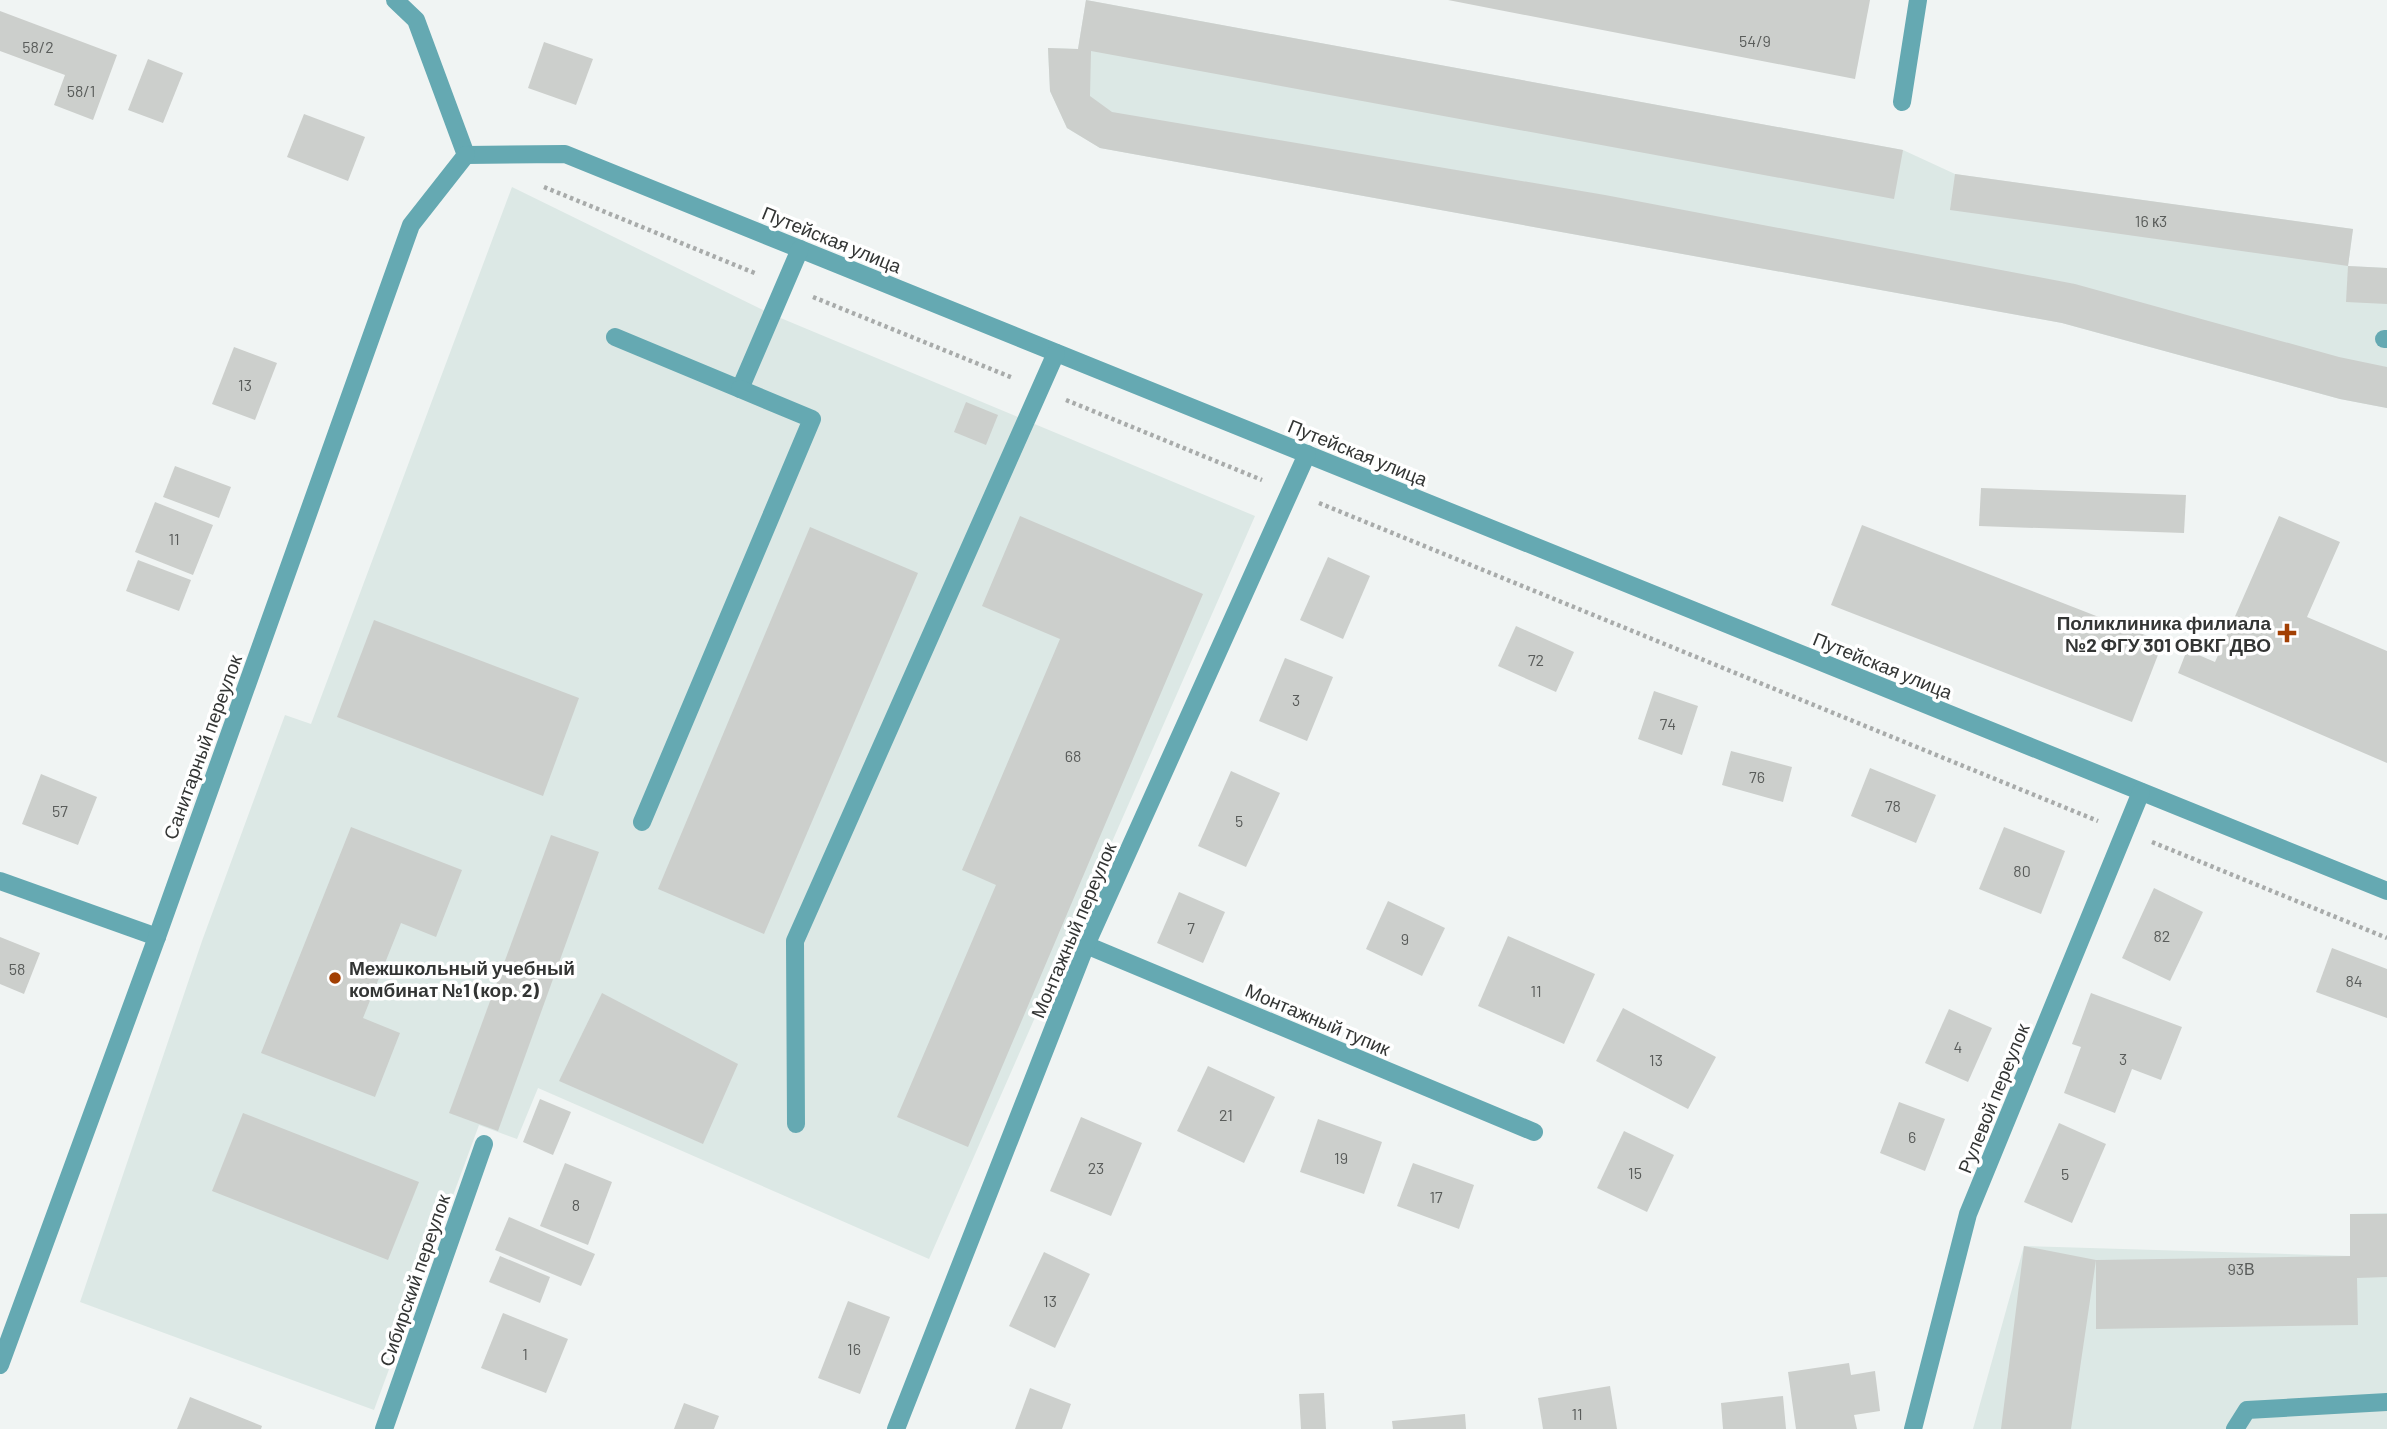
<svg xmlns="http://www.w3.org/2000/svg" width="2387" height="1429" viewBox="0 0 2387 1429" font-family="Barlow,sans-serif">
	<rect width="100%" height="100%" fill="#f0f4f3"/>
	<g fill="#dce8e5">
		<path d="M1086,0L1903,150L1955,174L2353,229L2348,266L2387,268V408L2340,399L2062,323L1100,148L1067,128L1050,91L1048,48L1078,49Z"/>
		<path d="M512,187L771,314L1255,516L929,1259L538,1088L517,1139L479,1125L374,1410L80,1302L202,941L285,715L311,724Z"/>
		<path d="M2387,1213V1429H1973L2024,1246L2350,1256V1214Z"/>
	</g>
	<g fill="#cccfcc">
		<path d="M1086,0L1903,150L1894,199L1091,51L1090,96L1112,112L1605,195L2075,284L2339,357L2387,367V408L2340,399L2062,323L1100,148L1067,128L1050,91L1048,48L1078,49Z"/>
		<path d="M1448,0H1870L1855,79Z"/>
		<path d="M0,11L117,55L93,120L54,105L65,75L0,51Z"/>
		<path d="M544,42L593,59L576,105L528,88Z"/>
		<path d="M148,59L183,73L163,123L128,110Z"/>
		<path d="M304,114L365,137L348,181L287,157Z"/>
		<path d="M1955,174L2353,229L2348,266L1950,210Z"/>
		<path d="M2348,266L2387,268V304L2346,302Z"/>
		<path d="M234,347L277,363L255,420L212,404Z"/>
		<path d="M966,402L998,415L986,445L954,432Z"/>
		<path d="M175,466L231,487L219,518L163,497Z"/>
		<path d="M1981,488L2186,495L2184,533L1979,526Z"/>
		<path d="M155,502L213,525L193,575L135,552Z"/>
		<path d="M1020,516L1203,594L968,1147L897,1117L996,885L962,870L1060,639L982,606Z"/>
		<path d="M2279,516L2340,542L2307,617L2387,651V763L2178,673L2187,650L2215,662Z"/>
		<path d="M1862,525L2163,642L2132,722L1831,605Z"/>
		<path d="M810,527L918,573L764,934L658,889Z"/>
		<path d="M1328,557L1370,576L1343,639L1300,620Z"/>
		<path d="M138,560L191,580L179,611L126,591Z"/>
		<path d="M374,620L579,698L543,796L337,717Z"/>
		<path d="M1516,626L1574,652L1556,692L1498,666Z"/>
		<path d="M1285,658L1333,677L1307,741L1259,721Z"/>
		<path d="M1654,691L1698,706L1682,755L1638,739Z"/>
		<path d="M1731,751L1792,767L1783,802L1722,785Z"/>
		<path d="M1870,768L1936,795L1916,843L1851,816Z"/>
		<path d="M1231,771L1280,793L1246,867L1198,846Z"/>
		<path d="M41,774L97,797L78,845L22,824Z"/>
		<path d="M351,827L462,870L436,937L401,923L363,1018L400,1033L375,1097L261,1053Z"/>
		<path d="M2004,827L2065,851L2041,914L1979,889Z"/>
		<path d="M551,835L599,852L498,1131L449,1113Z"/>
		<path d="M2154,888L2203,912L2170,981L2122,958Z"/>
		<path d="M1179,892L1225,912L1203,963L1157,943Z"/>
		<path d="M1388,901L1445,928L1422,976L1366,949Z"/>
		<path d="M1508,936L1595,974L1564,1044L1478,1006Z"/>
		<path d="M0,937L40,953L24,994L0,984Z"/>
		<path d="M2332,948L2387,969V1018L2316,992Z"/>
		<path d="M602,993L738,1064L703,1144L559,1081Z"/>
		<path d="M2091,993L2182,1027L2161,1080L2132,1069L2115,1113L2064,1093L2081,1047L2072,1044Z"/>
		<path d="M1623,1008L1716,1057L1688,1109L1596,1061Z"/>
		<path d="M1949,1009L1992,1028L1968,1082L1925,1063Z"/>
		<path d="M1208,1066L1275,1097L1244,1163L1177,1131Z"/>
		<path d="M540,1099L571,1112L553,1155L523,1142Z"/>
		<path d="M1899,1102L1945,1119L1925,1171L1880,1153Z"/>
		<path d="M243,1113L419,1182L388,1260L212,1191Z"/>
		<path d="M1081,1117L1142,1143L1111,1216L1050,1191Z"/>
		<path d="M1318,1119L1382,1142L1364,1194L1300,1172Z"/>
		<path d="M2059,1123L2106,1144L2072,1223L2024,1202Z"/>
		<path d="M1624,1131L1674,1155L1647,1212L1597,1188Z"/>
		<path d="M565,1163L612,1182L588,1245L540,1226Z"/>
		<path d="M1413,1163L1474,1185L1459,1229L1397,1206Z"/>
		<path d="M2350,1214H2387V1277L2357,1278L2358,1325L2096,1329V1260L2350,1256Z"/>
		<path d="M509,1217L595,1254L581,1286L495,1250Z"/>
		<path d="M2024,1246L2096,1260L2071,1429H2001Z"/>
		<path d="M1044,1252L1090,1274L1055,1348L1009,1326Z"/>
		<path d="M500,1256L550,1277L540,1303L489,1282Z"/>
		<path d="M848,1301L890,1317L860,1394L818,1378Z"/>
		<path d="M503,1313L568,1339L546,1393L481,1368Z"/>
		<path d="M1849,1363L1851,1375L1875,1371L1880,1411L1854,1415L1857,1429H1796L1788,1372Z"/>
		<path d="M1610,1386L1617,1429H1543L1538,1398Z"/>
		<path d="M1030,1388L1071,1404L1062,1429H1015Z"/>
		<path d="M1324,1393L1326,1429H1301L1299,1394Z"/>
		<path d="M1783,1396L1786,1429H1723L1721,1403Z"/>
		<path d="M190,1397L262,1426L261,1429H177Z"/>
		<path d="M684,1403L719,1416L714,1429H674Z"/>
		<path d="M1465,1414L1466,1429H1393L1392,1421Z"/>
	</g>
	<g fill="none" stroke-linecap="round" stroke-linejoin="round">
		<g stroke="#a8abaa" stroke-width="4.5" stroke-dasharray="3.5 3.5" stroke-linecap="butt">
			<path d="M544,187L757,274"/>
			<path d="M813,297L1013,378"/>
			<path d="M1066,400L1262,480"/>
			<path d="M1319,503L2098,821"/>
			<path d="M2152,842L2387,938"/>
		</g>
		<g stroke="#65a9b2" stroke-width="18">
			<path d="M395,0L416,20L466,155"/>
			<path d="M1902,102L1918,0"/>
			<path d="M466,155L565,154L2387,891"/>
			<path d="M615,337L740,389L800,249"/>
			<path d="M2384,339H2387"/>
			<path d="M642,822L812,419L740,389"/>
			<path d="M0,881L157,937"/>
			<path d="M1086,945L1534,1132"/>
			<path d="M796,1124L795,941L1056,353"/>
			<path d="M0,1365L157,937L411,225L466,155"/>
			<path d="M384,1429L484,1144"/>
			<path d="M896,1429L1086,945L1307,454"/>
			<path d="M1913,1429L1968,1214L2141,792"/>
			<path d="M2235,1429L2247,1410L2387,1402"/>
		</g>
	</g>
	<g fill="#a23f03" stroke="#fff" stroke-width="2.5">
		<path d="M2283.5 622.5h7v7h7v7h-7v7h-7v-7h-7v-7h7z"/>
		<circle cx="335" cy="978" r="7"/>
	</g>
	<g text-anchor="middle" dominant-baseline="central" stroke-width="7" stroke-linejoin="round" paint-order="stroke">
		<g font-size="16" fill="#595c5a">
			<text x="1755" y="40">54/9</text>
			<text x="38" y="46">58/2</text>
			<text x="81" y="90">58/1</text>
			<text x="2151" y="220">16 к3</text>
			<text x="245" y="384">13</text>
			<text x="174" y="538">11</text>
			<text x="1536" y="659">72</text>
			<text x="1296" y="699">3</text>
			<text x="1668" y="723">74</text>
			<text x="1073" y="755">68</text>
			<text x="1757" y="776">76</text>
			<text x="1893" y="805">78</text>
			<text x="60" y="810">57</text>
			<text x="1239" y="820">5</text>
			<text x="2022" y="870">80</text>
			<text x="1191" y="927">7</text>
			<text x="2162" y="935">82</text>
			<text x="1405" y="938">9</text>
			<text x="17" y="968">58</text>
			<text x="2354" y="980">84</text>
			<text x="1536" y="990">11</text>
			<text x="1958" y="1046">4</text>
			<text x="2123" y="1058">3</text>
			<text x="1656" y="1059">13</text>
			<text x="1226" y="1114">21</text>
			<text x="1912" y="1136">6</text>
			<text x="1341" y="1157">19</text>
			<text x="1096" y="1167">23</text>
			<text x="1635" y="1172">15</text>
			<text x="2065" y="1173">5</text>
			<text x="1436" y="1196">17</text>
			<text x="576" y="1204">8</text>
			<text x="2241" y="1268">93В</text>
			<text x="1050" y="1300">13</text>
			<text x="854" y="1348">16</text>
			<text x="525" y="1353">1</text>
			<text x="1577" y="1413">11</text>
		</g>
		<g font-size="19" fill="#333534" stroke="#fff">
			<text transform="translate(832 239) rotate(22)">Путейская улица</text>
			<text transform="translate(1358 452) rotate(22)">Путейская улица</text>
			<text transform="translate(1883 665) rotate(22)">Путейская улица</text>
			<text transform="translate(202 747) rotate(-70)">Санитарный переулок</text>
			<text transform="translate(1073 930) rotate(-67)">Монтажный переулок</text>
			<text transform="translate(1318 1019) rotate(23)">Монтажный тупик</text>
			<text transform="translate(1993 1098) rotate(-68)">Рулевой переулок</text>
			<text transform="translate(414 1280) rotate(-71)">Сибирский переулок</text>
		</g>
		<g font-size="19" font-weight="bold" fill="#333534" stroke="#fff" text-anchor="end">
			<text x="2271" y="622">Поликлиника филиала<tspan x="2271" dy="22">№2 ФГУ 301 ОВКГ ДВО</tspan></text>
			<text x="349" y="967" text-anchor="start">Межшкольный учебный<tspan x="349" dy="22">комбинат №1 (кор. 2)</tspan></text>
		</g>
	</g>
</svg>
